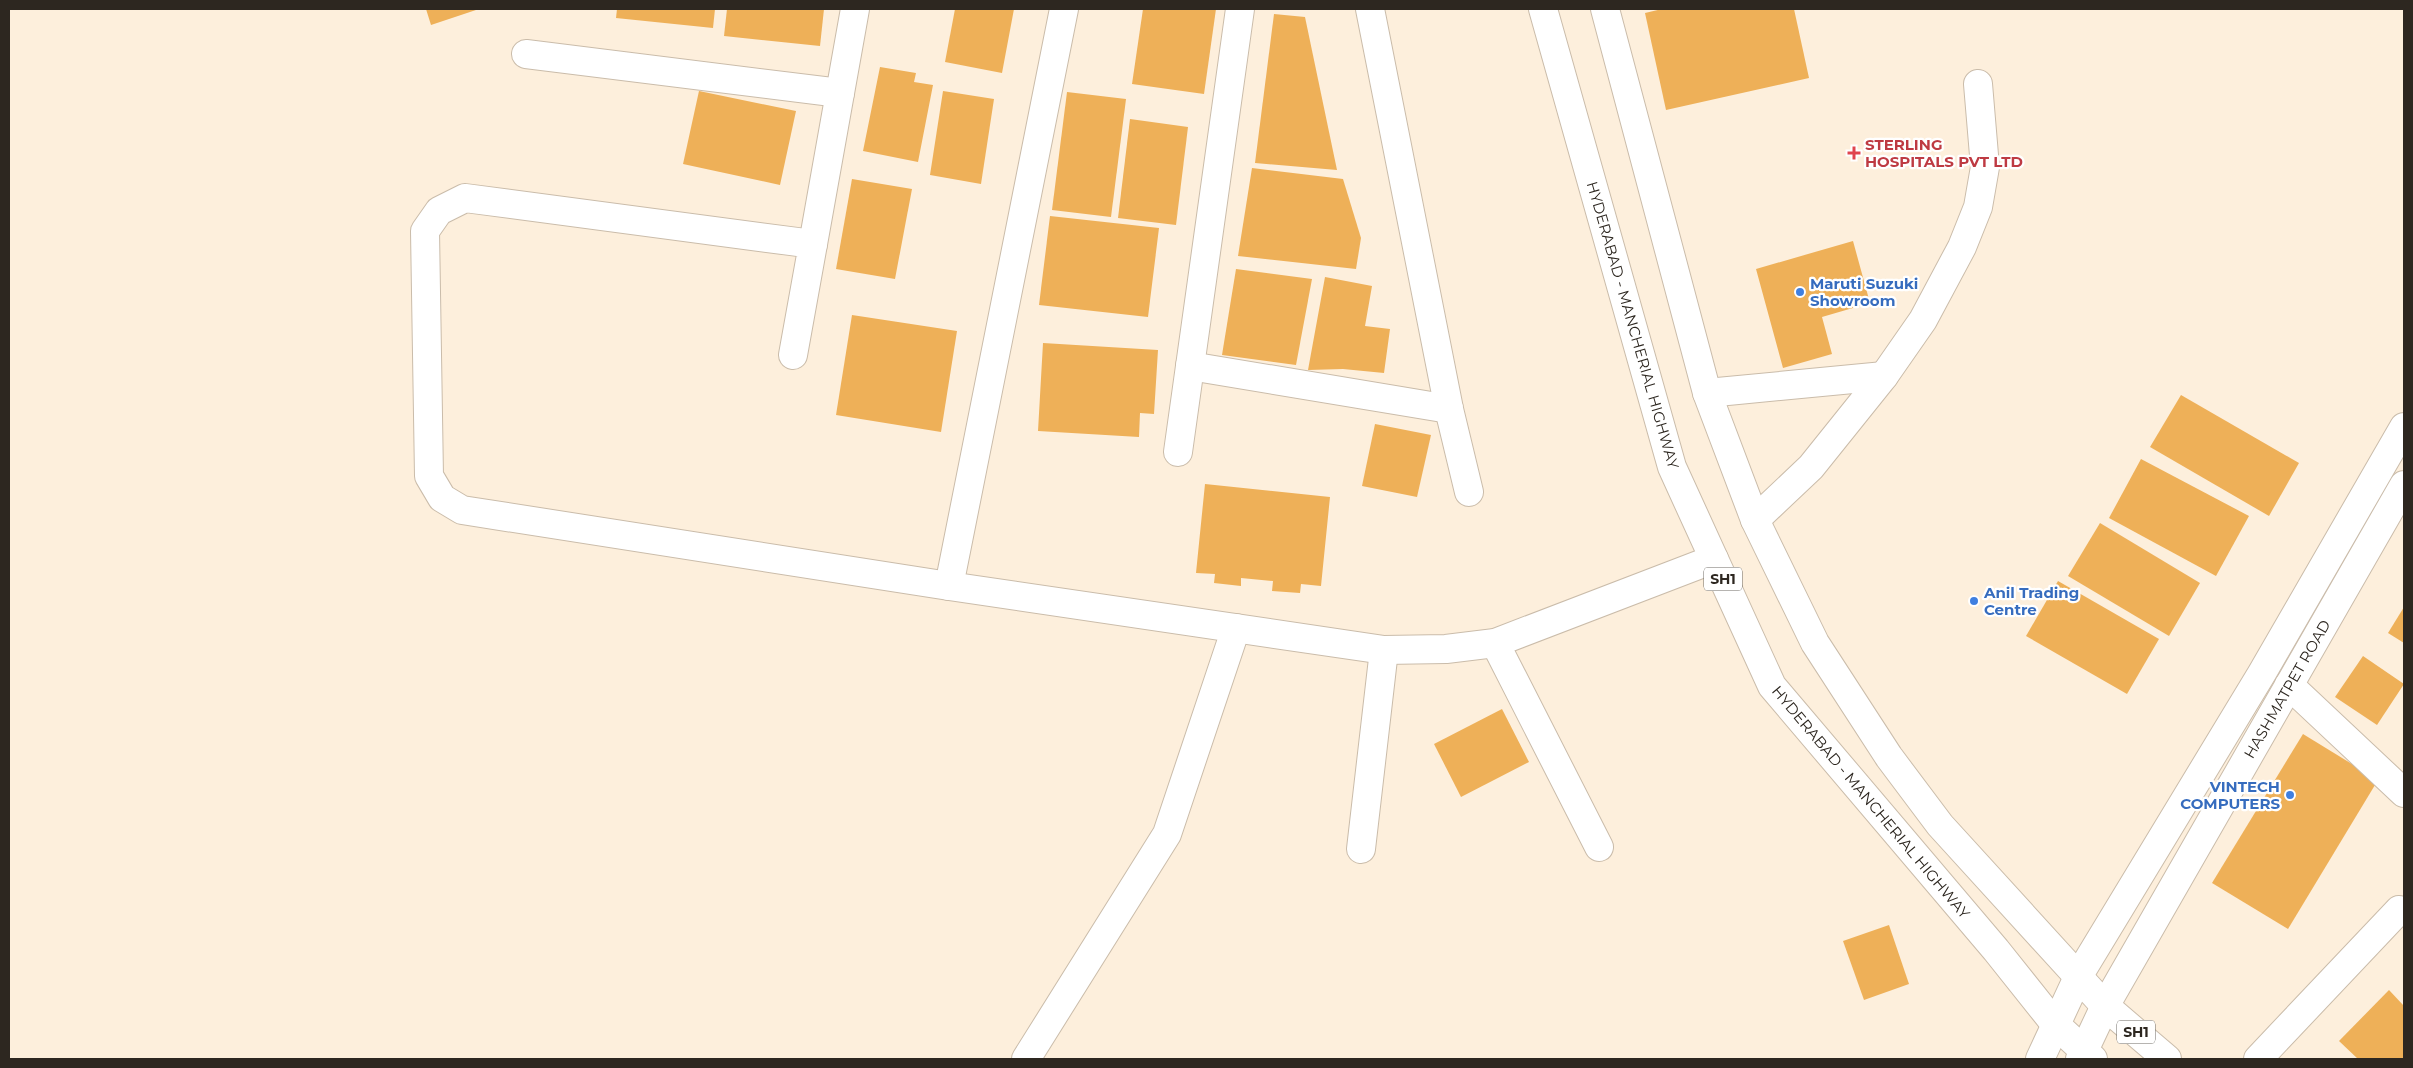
<svg xmlns="http://www.w3.org/2000/svg" width="2413" height="1068" viewBox="0 0 2413 1068" font-family="Montserrat,sans-serif">
	<rect width="100%" height="100%" fill="#fdefdc"/>
	<g fill="#eeb058">
		<path d="M426,9H479L431,25Z"/>
		<path d="M617,9H715L713,28L616,18Z"/>
		<path d="M727,9H824L820,46L724,36Z"/>
		<path d="M955,9H1014L1002,73L945,62Z"/>
		<path d="M1143,9H1216L1204,94L1132,84Z"/>
		<path d="M1662,9H1794L1809,78L1666,110L1645,13Z"/>
		<path d="M1274,14L1305,17L1337,170L1255,163Z"/>
		<path d="M880,67L916,73L914,82L933,85L918,162L863,151Z"/>
		<path d="M699,91L796,111L780,185L683,164Z"/>
		<path d="M943,91L994,99L981,184L930,175Z"/>
		<path d="M1067,92L1126,99L1111,217L1052,210Z"/>
		<path d="M1130,119L1188,127L1176,225L1118,218Z"/>
		<path d="M1252,168L1343,179L1361,238L1356,269L1238,256Z"/>
		<path d="M852,179L912,189L895,279L836,269Z"/>
		<path d="M1050,216L1159,228L1148,317L1039,305Z"/>
		<path d="M1853,241L1870,303L1822,317L1832,354L1783,368L1756,269Z"/>
		<path d="M1236,269L1312,279L1296,365L1222,355Z"/>
		<path d="M1325,277L1372,286L1365,326L1390,329L1384,373L1343,369L1308,370Z"/>
		<path d="M852,315L957,331L941,432L836,415Z"/>
		<path d="M1043,343L1158,350L1154,414L1140,413L1139,437L1038,431Z"/>
		<path d="M2181,395L2299,463L2269,516L2150,447Z"/>
		<path d="M1375,424L1431,435L1417,497L1362,486Z"/>
		<path d="M2141,459L2249,516L2216,576L2109,518Z"/>
		<path d="M1205,484L1330,497L1321,586L1301,584L1300,593L1272,591L1273,581L1241,578V586L1214,583L1215,574L1196,573Z"/>
		<path d="M2100,523L2200,583L2169,636L2068,576Z"/>
		<path d="M2058,581L2159,639L2127,694L2026,636Z"/>
		<path d="M2404,607V643L2388,633Z"/>
		<path d="M2363,656L2404,684L2377,725L2335,697Z"/>
		<path d="M1502,709L1529,762L1461,797L1434,744Z"/>
		<path d="M2303,734L2378,780L2288,929L2212,883Z"/>
		<path d="M1889,925L1909,984L1864,1000L1843,941Z"/>
		<path d="M2389,990L2404,1006V1059H2358L2339,1041Z"/>
	</g>
	<g fill="none" stroke-linecap="round" stroke-linejoin="round">
		<g stroke="#cabcaa" stroke-width="30">
			<g id="street">
				<path d="M1370,9L1449,409L1469,492"/>
				<path d="M526,54L840,93"/>
				<path d="M813,244L855,9"/>
				<path d="M793,355L813,244L465,198L439,211L425,231L429,476L442,498L462,510L949,586L1384,650L1446,649L1495,643L1714,559"/>
				<path d="M1190,366L1449,409"/>
				<path d="M1707,393L1884,376"/>
				<path d="M1178,452L1240,9"/>
				<path d="M1755,520L1811,467L1884,376L1923,320L1962,247L1978,207L1985,167L1978,84"/>
				<path d="M949,586L1064,9"/>
				<path d="M1495,643L1599,847"/>
				<path d="M2289,685L2404,793"/>
				<path d="M1361,849L1384,650"/>
				<path d="M1026,1059L1167,834L1236,628"/>
				<path d="M2258,1059L2399,910"/>
			</g>
		</g>
		<g stroke="#cabcaa" stroke-width="30">
			<g id="secondary">
				<path d="M2040,1059L2079,975L2262,673L2404,427"/>
				<path d="M2080,1059L2105,1006L2404,485"/>
			</g>
		</g>
		<g stroke="#cabcaa" stroke-width="30">
			<g id="primary">
				<path d="M1543,9L1672,467L1772,686L1996,950L2055,1024L2093,1059"/>
				<path d="M1605,9L1707,393L1755,520L1815,643L1889,757L1940,825L2105,1006L2167,1059"/>
			</g>
		</g>
		<use href="#street" stroke="#fff" stroke-width="28"/>
		<use href="#secondary" stroke="#fff" stroke-width="28"/>
		<use href="#primary" stroke="#fff" stroke-width="28"/>
	</g>
	<path fill="#e0444e" stroke="#fff" stroke-width="2" d="M1851.5 145.5h5v5h5v5h-5v5h-5v-5h-5v-5h5z"/>
	<g fill="#3f7fe0" stroke="#fff" stroke-width="2">
		<circle cx="1800" cy="292" r="5"/>
		<circle cx="1974" cy="601" r="5"/>
		<circle cx="2290" cy="795" r="5"/>
	</g>
	<g text-anchor="middle" dominant-baseline="central" stroke-width="4.5" stroke-linejoin="round" paint-order="stroke">
		<g fill="#fff" stroke="#6c6863" stroke-width="1">
			<rect x="1704" y="567.5" width="38" height="23" rx="4"/>
			<rect x="2117" y="1020.5" width="38" height="23" rx="4"/>
		</g>
		<g font-size="14" font-weight="bold" fill="#2d2720">
			<text x="1723" y="579">SH1</text>
			<text x="2136" y="1032">SH1</text>
		</g>
		<g font-size="15" font-weight="bold" fill="#be3a42" stroke="#fff" text-anchor="start">
			<text x="1865" y="144">STERLING<tspan x="1865" dy="17">HOSPITALS PVT LTD</tspan></text>
		</g>
		<g font-size="15" font-weight="bold" fill="#366cbe" stroke="#fff" text-anchor="start">
			<text x="1810" y="283">Maruti Suzuki<tspan x="1810" dy="17">Showroom</tspan></text>
			<text x="1984" y="592">Anil Trading<tspan x="1984" dy="17">Centre</tspan></text>
			<text x="2280" y="786" text-anchor="end">VINTECH<tspan x="2280" dy="17">COMPUTERS</tspan></text>
		</g>
		<g font-size="15" fill="#2d2720" stroke="#fff">
			<text transform="translate(1633 325) rotate(74)">HYDERABAD - MANCHERIAL HIGHWAY</text>
			<text transform="translate(2287 689) rotate(-60)">HASHMATPET ROAD</text>
			<text transform="translate(1871 802) rotate(50)">HYDERABAD - MANCHERIAL HIGHWAY</text>
		</g>
	</g>
	<rect width="2413" height="1068" fill="none" stroke="#2d2720" stroke-width="20"/>
</svg>
